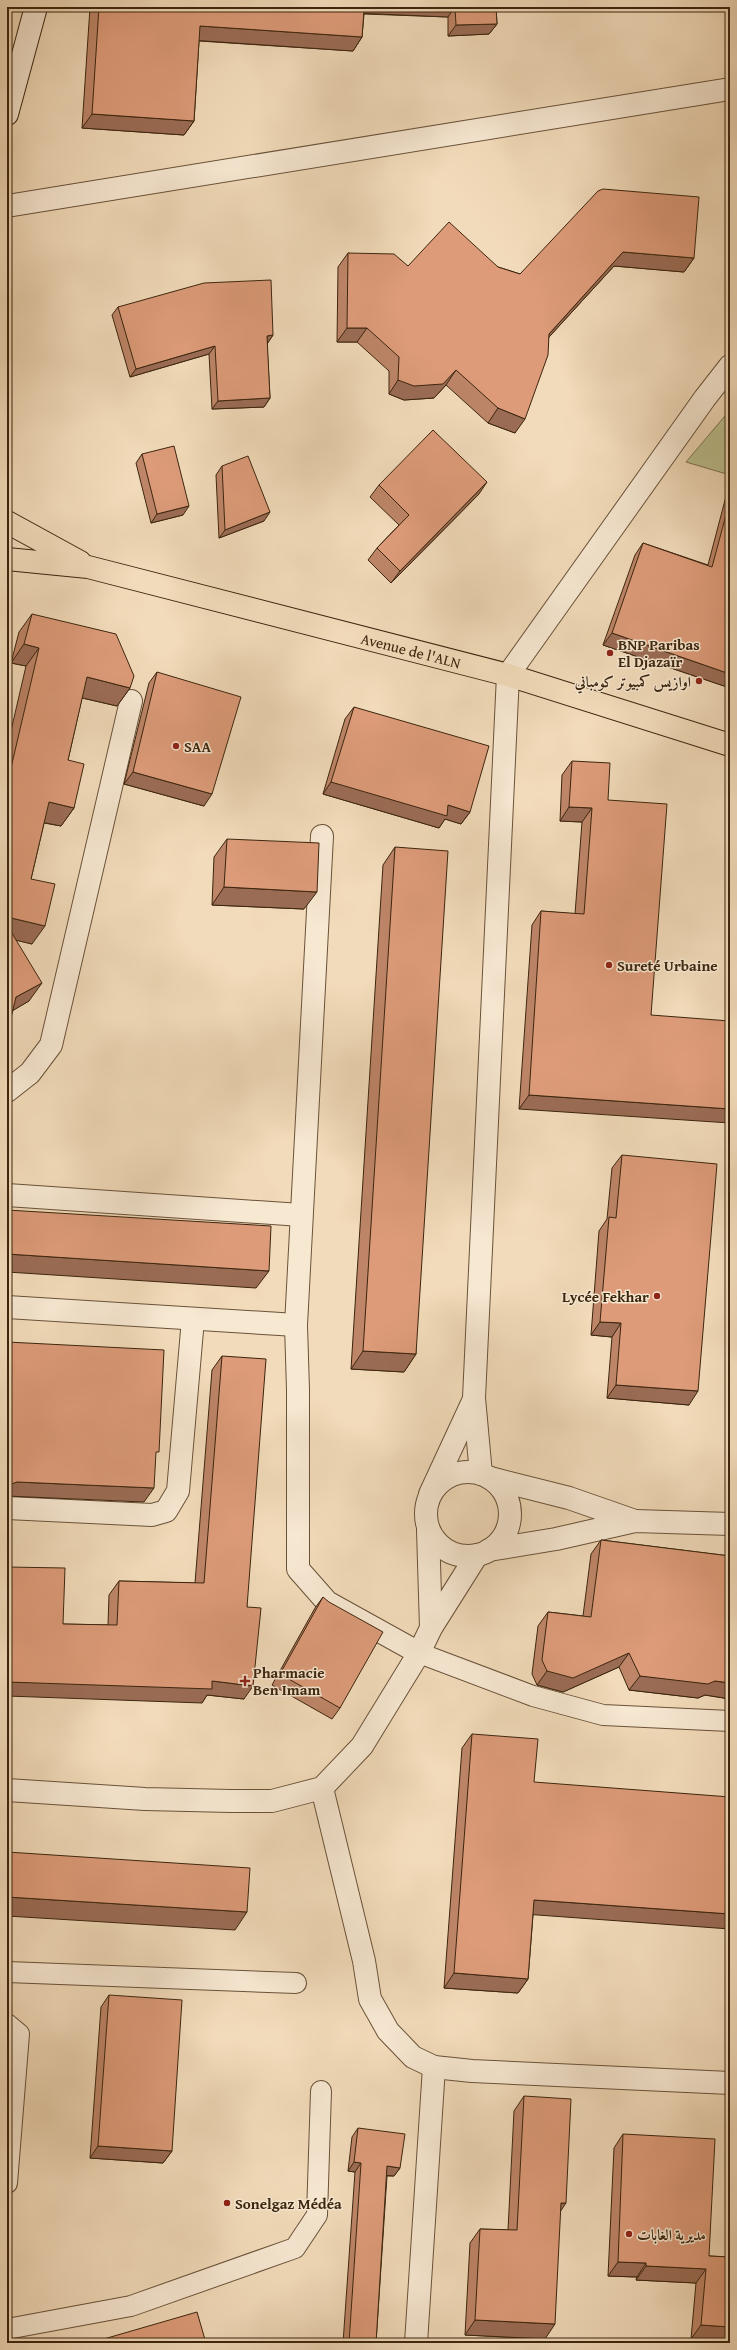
<svg xmlns="http://www.w3.org/2000/svg" width="737" height="2350" viewBox="0 0 737 2350" font-family="'Gentium Book Plus',Amiri,serif">
	<rect width="100%" height="100%" fill="#f2dbba"/>
	<filter id="stains"><feTurbulence type="fractalNoise" baseFrequency=".005" numOctaves="4"/><feColorMatrix values="0 0 0 0 .2 0 0 0 0 .09 0 0 0 0 .02 0 0 0 .5 -.17"/></filter>
	<radialGradient id="worn" r=".72"><stop offset=".6" stop-color="#630" stop-opacity="0"/><stop offset="1" stop-color="#630" stop-opacity=".3"/></radialGradient>
	<path fill="#bcc08f" stroke="#7c724e" d="M730,410V475L686,462Z"/>
	<g fill="none" stroke-linecap="round" stroke-linejoin="round">
		<g stroke="#695239" stroke-width="22">
			<g id="service">
				<path d="M419,1653L533,1696L603,1715L730,1721"/>
				<path d="M7,1972L296,1983"/>
				<path d="M7,2024L19,2034L7,2183"/>
				<path d="M7,2329L131,2306L295,2248L317,2215L321,2091"/>
			</g>
		</g>
		<g stroke="#695239" stroke-width="24">
			<g id="minor">
				<path d="M7,206L730,89"/>
				<path d="M322,836L296,1325L298,1390V1569L327,1602L419,1653"/>
				<path d="M7,1091L30,1073L51,1045L131,701"/>
				<path d="M7,1195L301,1215"/>
				<path d="M7,1307L296,1325"/>
				<path d="M481,1474L474,1398L508,675L705,398L730,366"/>
				<path d="M430,1494L474,1399"/>
				<path d="M7,1508L152,1515L166,1511L178,1491L193,1319"/>
				<path d="M322,1788L364,1961L370,1999L388,2031L413,2057L434,2067L472,2071L730,2083"/>
				<path d="M416,2343L434,2067"/>
			</g>
		</g>
		<g stroke="#695239" stroke-width="24">
			<g id="tertiary">
				<circle cx="468" cy="1514" r="42"/>
				<path d="M490,1478L569,1498L635,1521"/>
				<path d="M428,1530L431,1628"/>
				<path d="M489,1550L556,1539L635,1521L730,1524"/>
				<path d="M7,1790L145,1799L231,1801H272L322,1788L362,1746L419,1653L431,1628L477,1555"/>
			</g>
		</g>
		<g stroke="#3b250e" stroke-width="24">
			<path id="secondary" d="M7,114L36,7"/>
		</g>
		<g stroke="#3b250e" stroke-width="24">
			<g id="primary">
				<path d="M7,522L80,562"/>
				<path id="s1" d="M7,559L88,567L508,675L730,745"/>
			</g>
		</g>
		<use href="#service" stroke="#f7e8d2" stroke-width="20"/>
		<use href="#minor" stroke="#f7e8d2" stroke-width="22"/>
		<use href="#tertiary" stroke="#f7e8d2" stroke-width="22"/>
		<use href="#secondary" stroke="#f7e8d2" stroke-width="22"/>
		<use href="#primary" stroke="#f2dbba" stroke-width="22"/>
	</g>
	<g fill="#be8568" stroke="#3b250e">
		<path d="M90,7H293L355,11V7H496L497,24L489,34L448,36V17L364,14L362,37L353,51L199,41L194,121L184,135L82,128Z"/>
		<path d="M348,253L408,266L498,267L520,274L694,258L684,272L614,266L549,337L515,433L488,423L446,385L434,398L404,400L389,394V371L357,342H337L338,267Z"/>
		<path d="M118,307L273,335L267,344L270,398L264,407L212,409L209,354L130,377L112,315Z"/>
		<path d="M142,454L183,515L151,523L136,463Z"/>
		<path d="M222,466L264,521L219,538L216,475Z"/>
		<path d="M730,481V688L603,645L635,555L643,543L708,565Z"/>
		<path d="M379,485L479,494L391,583L368,560L377,548L399,525L370,497Z"/>
		<path d="M32,614L130,688L117,706L82,698L68,760L74,808L61,826L44,823L31,879L32,944L16,940L29,1001L13,1010L7,1024V748L26,666L11,663L19,632Z"/>
		<path d="M157,672L204,806L124,784L149,683Z"/>
		<path d="M354,707L470,812L461,824L445,819L439,828L323,794L345,719Z"/>
		<path d="M572,761L608,800L651,1015L519,1109L532,925L541,911L575,914L582,822L560,821L562,775Z"/>
		<path d="M227,839L304,909L212,905L214,857Z"/>
		<path d="M395,847L416,1354L404,1372L351,1369L383,865Z"/>
		<path d="M622,1155L689,1405L607,1398L612,1337L591,1335L599,1231L607,1219L612,1168Z"/>
		<path d="M222,1356L247,1607L244,1699L207,1695L202,1703L63,1624L108,1625L109,1595L119,1581L195,1583L212,1370Z"/>
		<path d="M601,1540L730,1556V1699L705,1695L698,1698L629,1690L619,1667L563,1692L537,1685L532,1674L538,1626L548,1612L583,1616L591,1554Z"/>
		<path d="M323,1597L340,1708L332,1719L272,1685L315,1608Z"/>
		<path d="M472,1734L534,1782L533,1915L528,1979L518,1993L444,1988L462,1748Z"/>
		<path d="M109,1995L172,2151L163,2163L90,2158L101,2007Z"/>
		<path d="M524,2096L560,2211L545,2339L465,2335L470,2243L480,2229L508,2230L514,2111Z"/>
		<path d="M358,2128L400,2168L394,2176H387L376,2343H343L355,2172L348,2171L352,2137Z"/>
		<path d="M623,2134L709,2256L730,2257V2342L691,2339L696,2283L636,2280L637,2277L608,2276L614,2148Z"/>
	</g>
	<g fill="#9b6c55" stroke="#3b250e">
		<path d="M359,7H455L448,17L355,13Z"/>
		<path d="M497,24L489,34L448,36L456,25Z"/>
		<path d="M200,26L362,37L353,51L190,40Z"/>
		<path d="M92,114L194,121L184,135L82,128Z"/>
		<path d="M623,252L694,258L684,272L614,266L539,348L549,334Z"/>
		<path d="M347,328H367L357,342H337Z"/>
		<path d="M273,335L267,344V336Z"/>
		<path d="M215,346L209,354L130,377L136,369Z"/>
		<path d="M456,370L446,385L434,398L404,400L389,394L398,380Z"/>
		<path d="M270,398L264,407L212,409L218,401Z"/>
		<path d="M498,408L525,419L515,433L488,423Z"/>
		<path d="M487,482L479,494L391,583L400,571Z"/>
		<path d="M189,506L183,515L151,523L157,514Z"/>
		<path d="M270,512L264,521L219,538L225,530Z"/>
		<path d="M612,633L730,674V688L603,645Z"/>
		<path d="M24,644L39,648L26,666L11,663Z"/>
		<path d="M87,677L130,688L117,706L74,696Z"/>
		<path d="M133,772L212,794L204,806L124,784Z"/>
		<path d="M331,782L448,805L470,812L461,824L445,819L439,828L323,794Z"/>
		<path d="M49,802L74,808L61,826L36,821Z"/>
		<path d="M569,807L592,808L582,822L560,821Z"/>
		<path d="M224,887L317,892L304,909L212,905Z"/>
		<path d="M7,917L45,926L32,944L7,938Z"/>
		<path d="M42,983L29,1001L7,1014L16,997Z"/>
		<path d="M529,1095L730,1109V1123L519,1109Z"/>
		<path d="M7,1254L269,1271L256,1288L7,1272Z"/>
		<path d="M600,1322L621,1323L612,1337L591,1335Z"/>
		<path d="M363,1351L416,1354L404,1372L351,1369Z"/>
		<path d="M616,1385L698,1391L689,1405L607,1398Z"/>
		<path d="M17,1482L154,1488L144,1502L7,1496V1485Z"/>
		<path d="M629,1653L619,1667L563,1692L537,1685L547,1671Z"/>
		<path d="M640,1676L715,1681L730,1683V1699L705,1695L698,1698L629,1690Z"/>
		<path d="M212,1681L253,1686L244,1699L207,1695L202,1703L7,1696V1682Z"/>
		<path d="M7,1897L247,1912L235,1930L7,1916Z"/>
		<path d="M534,1900L730,1914V1929L524,1914Z"/>
		<path d="M454,1973L528,1979L518,1993L444,1988Z"/>
		<path d="M98,2146L172,2151L163,2163L90,2158Z"/>
		<path d="M354,2162L361,2163L355,2172L348,2171Z"/>
		<path d="M387,2166L400,2168L394,2176L382,2175Z"/>
		<path d="M561,2203H566L556,2218Z"/>
		<path d="M618,2262L646,2263L637,2277L608,2276Z"/>
		<path d="M646,2266L706,2269L696,2283L636,2280Z"/>
		<path d="M475,2320L555,2324L545,2339L465,2335Z"/>
		<path d="M701,2325L730,2327V2342L691,2339Z"/>
	</g>
	<g fill="#dd9b79" stroke="#3b250e">
		<path d="M99,7H293L364,11L362,37L200,26L194,121L92,114Z"/>
		<path d="M455,7H496L497,24L456,25Z"/>
		<path d="M603,189L699,197L694,258L623,252L549,334L548,355L525,419L498,408L456,370L443,384L414,386L398,380L399,357L367,328H347L348,253L394,254L408,266L449,222L498,267L520,274L598,191Z"/>
		<path d="M271,280L273,335L267,336L270,398L218,401L215,346L136,369L118,307L204,283Z"/>
		<path d="M433,430L487,482L400,571L377,548L409,515L379,485Z"/>
		<path d="M174,446L189,506L157,514L142,454Z"/>
		<path d="M248,456L270,512L225,530L222,466Z"/>
		<path d="M730,500V674L612,633L643,543L712,567Z"/>
		<path d="M32,614L116,634L134,676L130,688L87,677L68,760L84,764L74,808L49,802L31,879L55,884L45,926L7,917V785L39,648L24,644Z"/>
		<path d="M157,672L241,697L212,794L133,772Z"/>
		<path d="M354,707L489,746L470,812L448,805L447,816L331,782Z"/>
		<path d="M572,761L610,763L608,800L667,804L651,1015L730,1021V1109L529,1095L541,911L584,914L592,808L569,807Z"/>
		<path d="M227,839L319,843L317,892L224,887Z"/>
		<path d="M395,847L448,851L416,1354L363,1351Z"/>
		<path d="M7,925L42,983L16,997L11,1018L7,1024Z"/>
		<path d="M622,1155L717,1164L698,1391L616,1385L621,1323L600,1322L609,1217L616,1218Z"/>
		<path d="M7,1210L271,1226L269,1271L7,1254Z"/>
		<path d="M7,1342L164,1350L159,1452H156L154,1488L17,1482L9,1485H7Z"/>
		<path d="M222,1356L266,1359L247,1607L261,1608L253,1686L212,1681V1689L7,1682V1567L65,1568L63,1624L117,1625L119,1581L204,1583Z"/>
		<path d="M601,1540L730,1556V1683L715,1681L708,1684L640,1676L629,1653L573,1678L547,1671L542,1660L548,1612L591,1617Z"/>
		<path d="M323,1597L329,1602L383,1632L340,1708L280,1674Z"/>
		<path d="M472,1734L538,1739L534,1782L730,1797V1914L534,1900L528,1979L454,1973Z"/>
		<path d="M7,1852L250,1868L247,1912L7,1897Z"/>
		<path d="M109,1995L182,2000L172,2151L98,2146Z"/>
		<path d="M524,2096L571,2099L566,2203H561L555,2324L475,2320L480,2229L517,2230Z"/>
		<path d="M358,2128L405,2134L400,2168L387,2166L376,2343H349L361,2163L354,2162Z"/>
		<path d="M623,2134L715,2139L709,2256L730,2257V2327L701,2325L706,2269L646,2266V2263L618,2262Z"/>
		<path d="M197,2312L206,2343H90Z"/>
	</g>
	<g fill="#8f2418" stroke="#f7e8d2" stroke-width="1.5">
		<circle cx="610" cy="653" r="4"/>
		<circle cx="699" cy="681" r="4"/>
		<circle cx="176" cy="746" r="4"/>
		<circle cx="609" cy="965" r="4"/>
		<circle cx="657" cy="1296" r="4"/>
		<path d="M243 1675h4v4h4v4h-4v4h-4v-4h-4v-4h4z"/>
		<circle cx="227" cy="2203" r="4"/>
		<circle cx="629" cy="2234" r="4"/>
	</g>
	<g text-anchor="middle" dominant-baseline="central" stroke-width="3" stroke-linejoin="round" paint-order="stroke">
		<g font-size="15" font-weight="bold" fill="#3b250e" stroke="#f7e8d2" text-anchor="start">
			<text x="618" y="644">BNP Paribas<tspan x="618" dy="17">El Djazaïr</tspan></text>
			<text x="691" y="681" text-anchor="end">اوازيس كمبيوتر كومباني</text>
			<text x="184" y="746">SAA</text>
			<text x="617" y="965">Sureté Urbaine</text>
			<text x="649" y="1296" text-anchor="end">Lycée Fekhar</text>
			<text x="253" y="1672">Pharmacie<tspan x="253" dy="17">Ben Imam</tspan></text>
			<text x="235" y="2203">Sonelgaz Médéa</text>
			<text x="637" y="2234">مديرية الغابات</text>
		</g>
		<g font-size="15" fill="#3b250e" stroke="#f7e8d2">
			<text stroke="none"><textPath href="#s1" startOffset="415">Avenue de l'ALN</textPath></text>
		</g>
	</g>
	<rect width="737" height="2350" fill="none" stroke="#f2dbba" stroke-width="24"/>
	<rect x="8" y="8" width="721" height="2334" fill="none" stroke="#3b250e" stroke-width="2"/>
	<rect x="12" y="12" width="713" height="2326" fill="none" stroke="#3b250e"/>
	<rect width="100%" height="100%" filter="url(#stains)"/>
	<rect width="100%" height="100%" fill="url(#worn)"/>
</svg>
